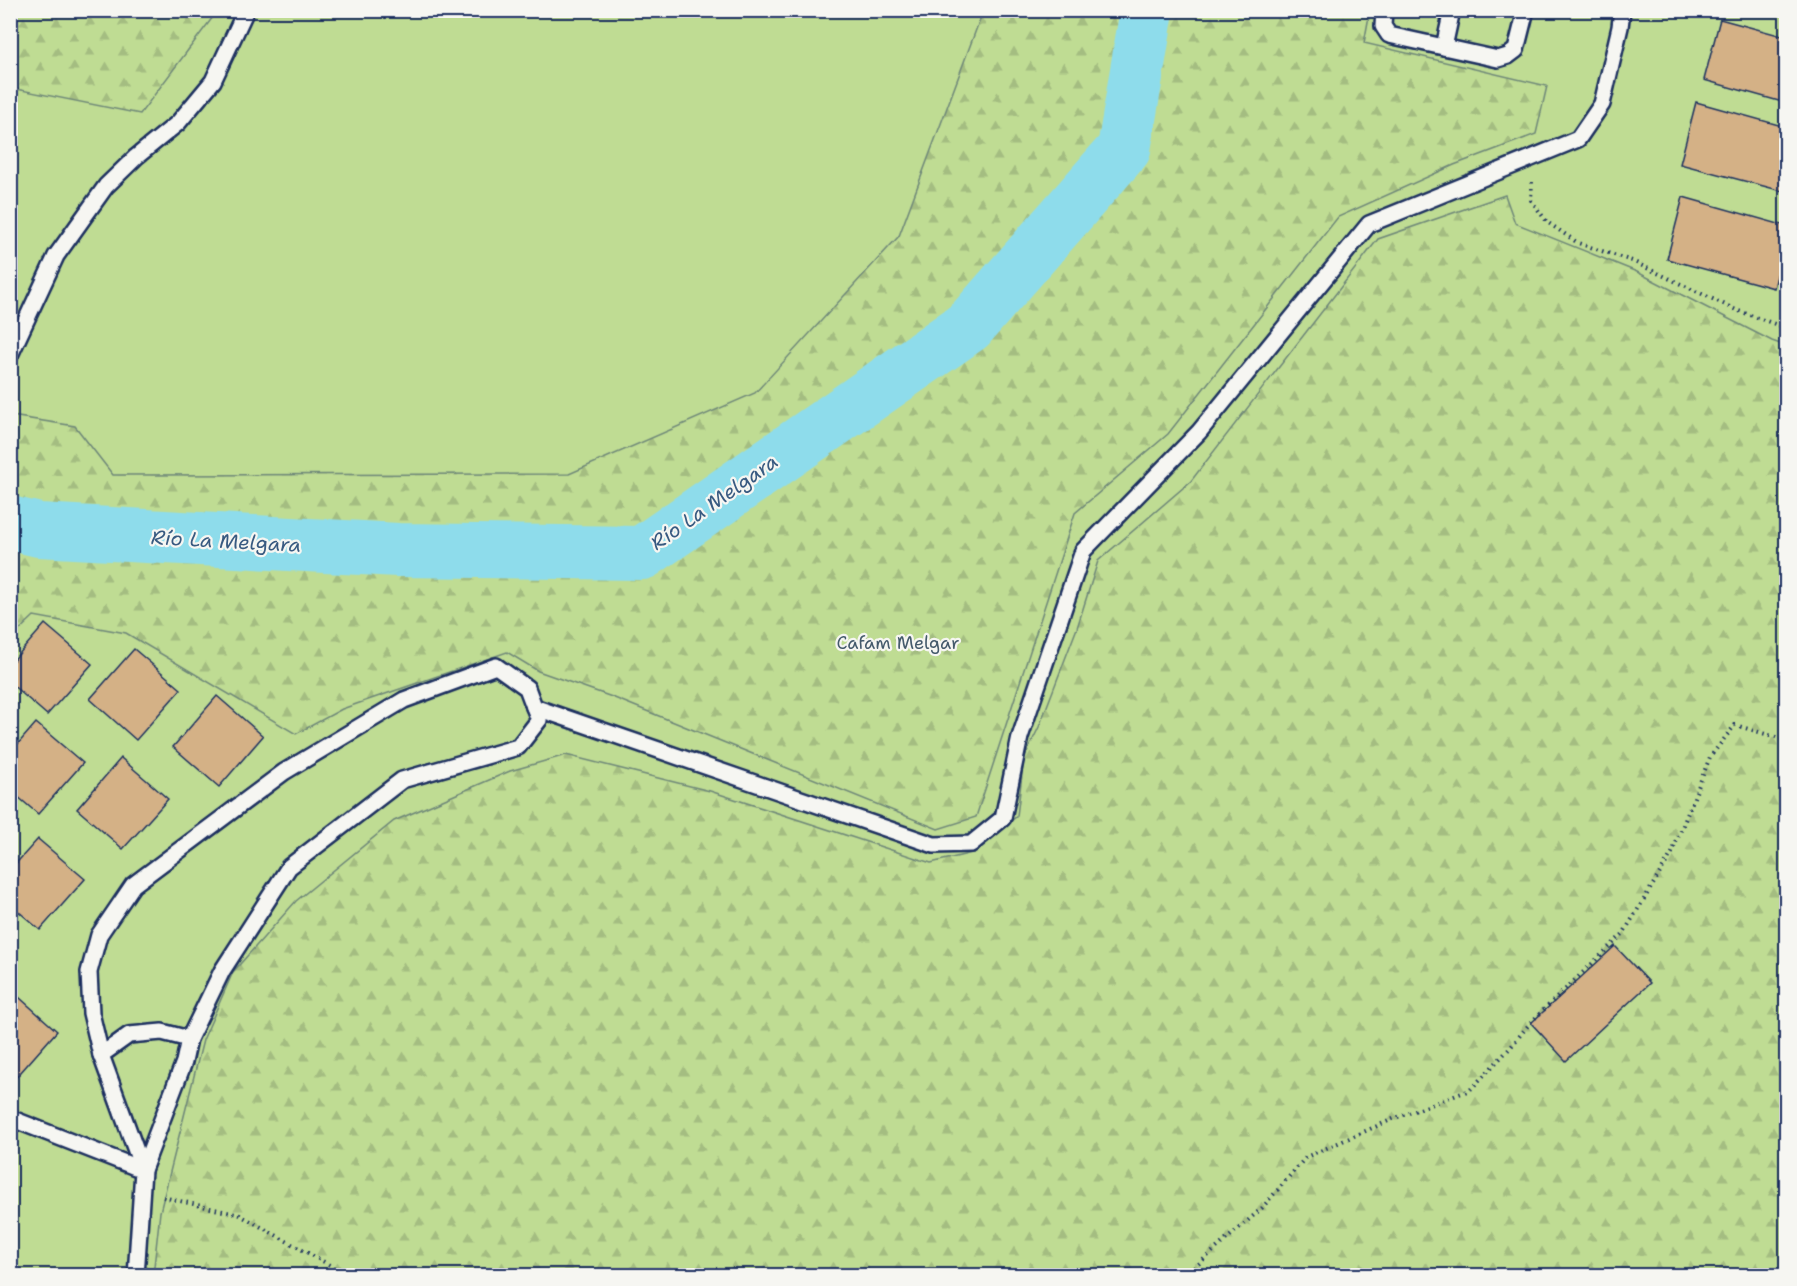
<svg xmlns="http://www.w3.org/2000/svg" width="1797" height="1286" viewBox="0 0 1797 1286" font-family="'Shantell Sans',sans-serif">
	<defs>
		<pattern id="forest-firs" width="22" height="20" patternUnits="userSpaceOnUse" patternTransform="scale(1.5)"><rect width="22" height="20" fill="#bfdc93"/><path d="M5 1l3.5 6h-7zM16 11l3.5 6h-7z" fill="#a4bd81"/></pattern>
	</defs>
	<rect width="100%" height="100%" fill="#ece1d2"/>
	<filter id="ink" filterUnits="userSpaceOnUse"><feTurbulence type="fractalNoise" baseFrequency=".0167" numOctaves="2"/><feDisplacementMap in="SourceGraphic" scale="12" xChannelSelector="R" yChannelSelector="G"/><feConvolveMatrix kernelMatrix="1 2 1 2 8 2 1 2 1" color-interpolation-filters="sRGB"/></filter>
	<g filter="url(#ink)">
		<rect fill="#bfdc93" stroke="#6d8678" stroke-width="1.5" x="11" y="11" width="1775" height="1264"/>
		<g fill="url(#forest-firs)" stroke="#6d8678" stroke-width="1.5">
			<path d="M10,11L11,10L214,11L213,17L140,114L11,88Z"/>
			<path d="M983,11H1370L1364,43L1547,86L1536,134L1454,165L1338,217L1168,434L1075,513L976,817L938,829L612,697L538,671L507,652L342,709L296,734L126,633L34,616L11,638V416L75,426L113,475L569,474L755,393L899,236Z"/>
			<path d="M1505,195L1515,223L1637,272L1772,341L1786,346V1275L153,1276L160,1212L203,1040L233,972L296,901L394,821L510,771L566,755L710,791L931,863L972,853L1017,816L1024,758L1039,727L1077,628L1098,561L1191,481L1378,239Z"/>
		</g>
		<g fill="none" stroke-linecap="round" stroke-linejoin="round">
			<path stroke="#8edceb" stroke-width="54" d="M10,523L39,530L398,550L642,553L969,326L1124,149L1147,10"/>
		</g>
		<g fill="#d4b186" stroke="#1b2f5e" stroke-width="1.5">
			<path d="M1720,19L1786,37V103L1704,80Z"/>
			<path d="M1696,102L1786,127V192L1680,164Z"/>
			<path d="M1683,197L1786,226V241L1774,288L1667,259Z"/>
			<path d="M45,624L92,664L47,715L10,683V664Z"/>
			<path d="M134,649L181,689L136,740L90,699Z"/>
			<path d="M217,696L263,736L219,787L173,747Z"/>
			<path d="M36,723L83,763L38,814L10,790V753Z"/>
			<path d="M121,758L168,799L123,849L77,809Z"/>
			<path d="M38,839L85,879L40,930L10,904V870Z"/>
			<path d="M1615,946L1650,983L1566,1061L1531,1023Z"/>
			<path d="M11,990L57,1031L13,1081L10,1079Z"/>
		</g>
		<g fill="none" stroke-linecap="round" stroke-linejoin="round">
			<g stroke="#1b2f5e" stroke-width="20">
				<g id="lane">
					<path d="M1384,10L1383,26L1389,35L1498,59L1508,56L1516,50L1526,10"/>
					<path d="M1444,47L1452,10"/>
					<path d="M10,355L56,256L106,186L136,157L178,123L213,81L246,10"/>
					<path d="M534,707L934,845L971,844L1003,818L1020,737L1083,551L1199,432L1369,224L1578,139L1602,104L1620,27L1622,10"/>
					<path d="M101,1055L143,1170"/>
					<path d="M10,1118L143,1170"/>
					<path d="M136,1276L143,1170L184,1062L189,1039L222,971L289,867L402,780L518,747L539,720L527,688L496,666L404,700L284,772L133,885L99,935L89,972L91,1013L101,1055L129,1035L162,1032L189,1039"/>
				</g>
			</g>
			<g stroke="#1b2f5e" stroke-width="4" stroke-dasharray="1.5 4.5" stroke-linecap="butt">
				<path d="M1532,182L1531,200L1547,222L1578,243L1632,261L1736,310L1786,328"/>
				<path d="M163,1197L240,1215L349,1276"/>
				<path d="M1185,1276L1262,1208L1306,1157L1393,1119L1470,1090L1510,1048L1530,1023L1623,934L1672,853L1710,757L1735,725L1786,740"/>
			</g>
			<use href="#lane" stroke="#f6f6f2" stroke-width="15"/>
		</g>
	</g>
	<g text-anchor="middle" dominant-baseline="central" stroke-width="4.5" stroke-linejoin="round" paint-order="stroke">
		<g font-size="18" fill="#445a6b" stroke="#f6f6f2">
			<text x="898" y="643">Cafam Melgar</text>
		</g>
		<g font-size="20" font-style="italic" fill="#385a81" stroke="#f6f6f2">
			<text transform="translate(714 502) rotate(-35)">Río La Melgara</text>
			<text transform="translate(226 541) rotate(3)">Río La Melgara</text>
		</g>
	</g>
	<rect width="1797" height="1286" fill="none" stroke="#f6f6f2" stroke-width="36"/>
	<rect x="18" y="18" width="1761" height="1250" fill="none" stroke="#1b2f5e" stroke-width="2" filter="url(#ink)"/>
</svg>
